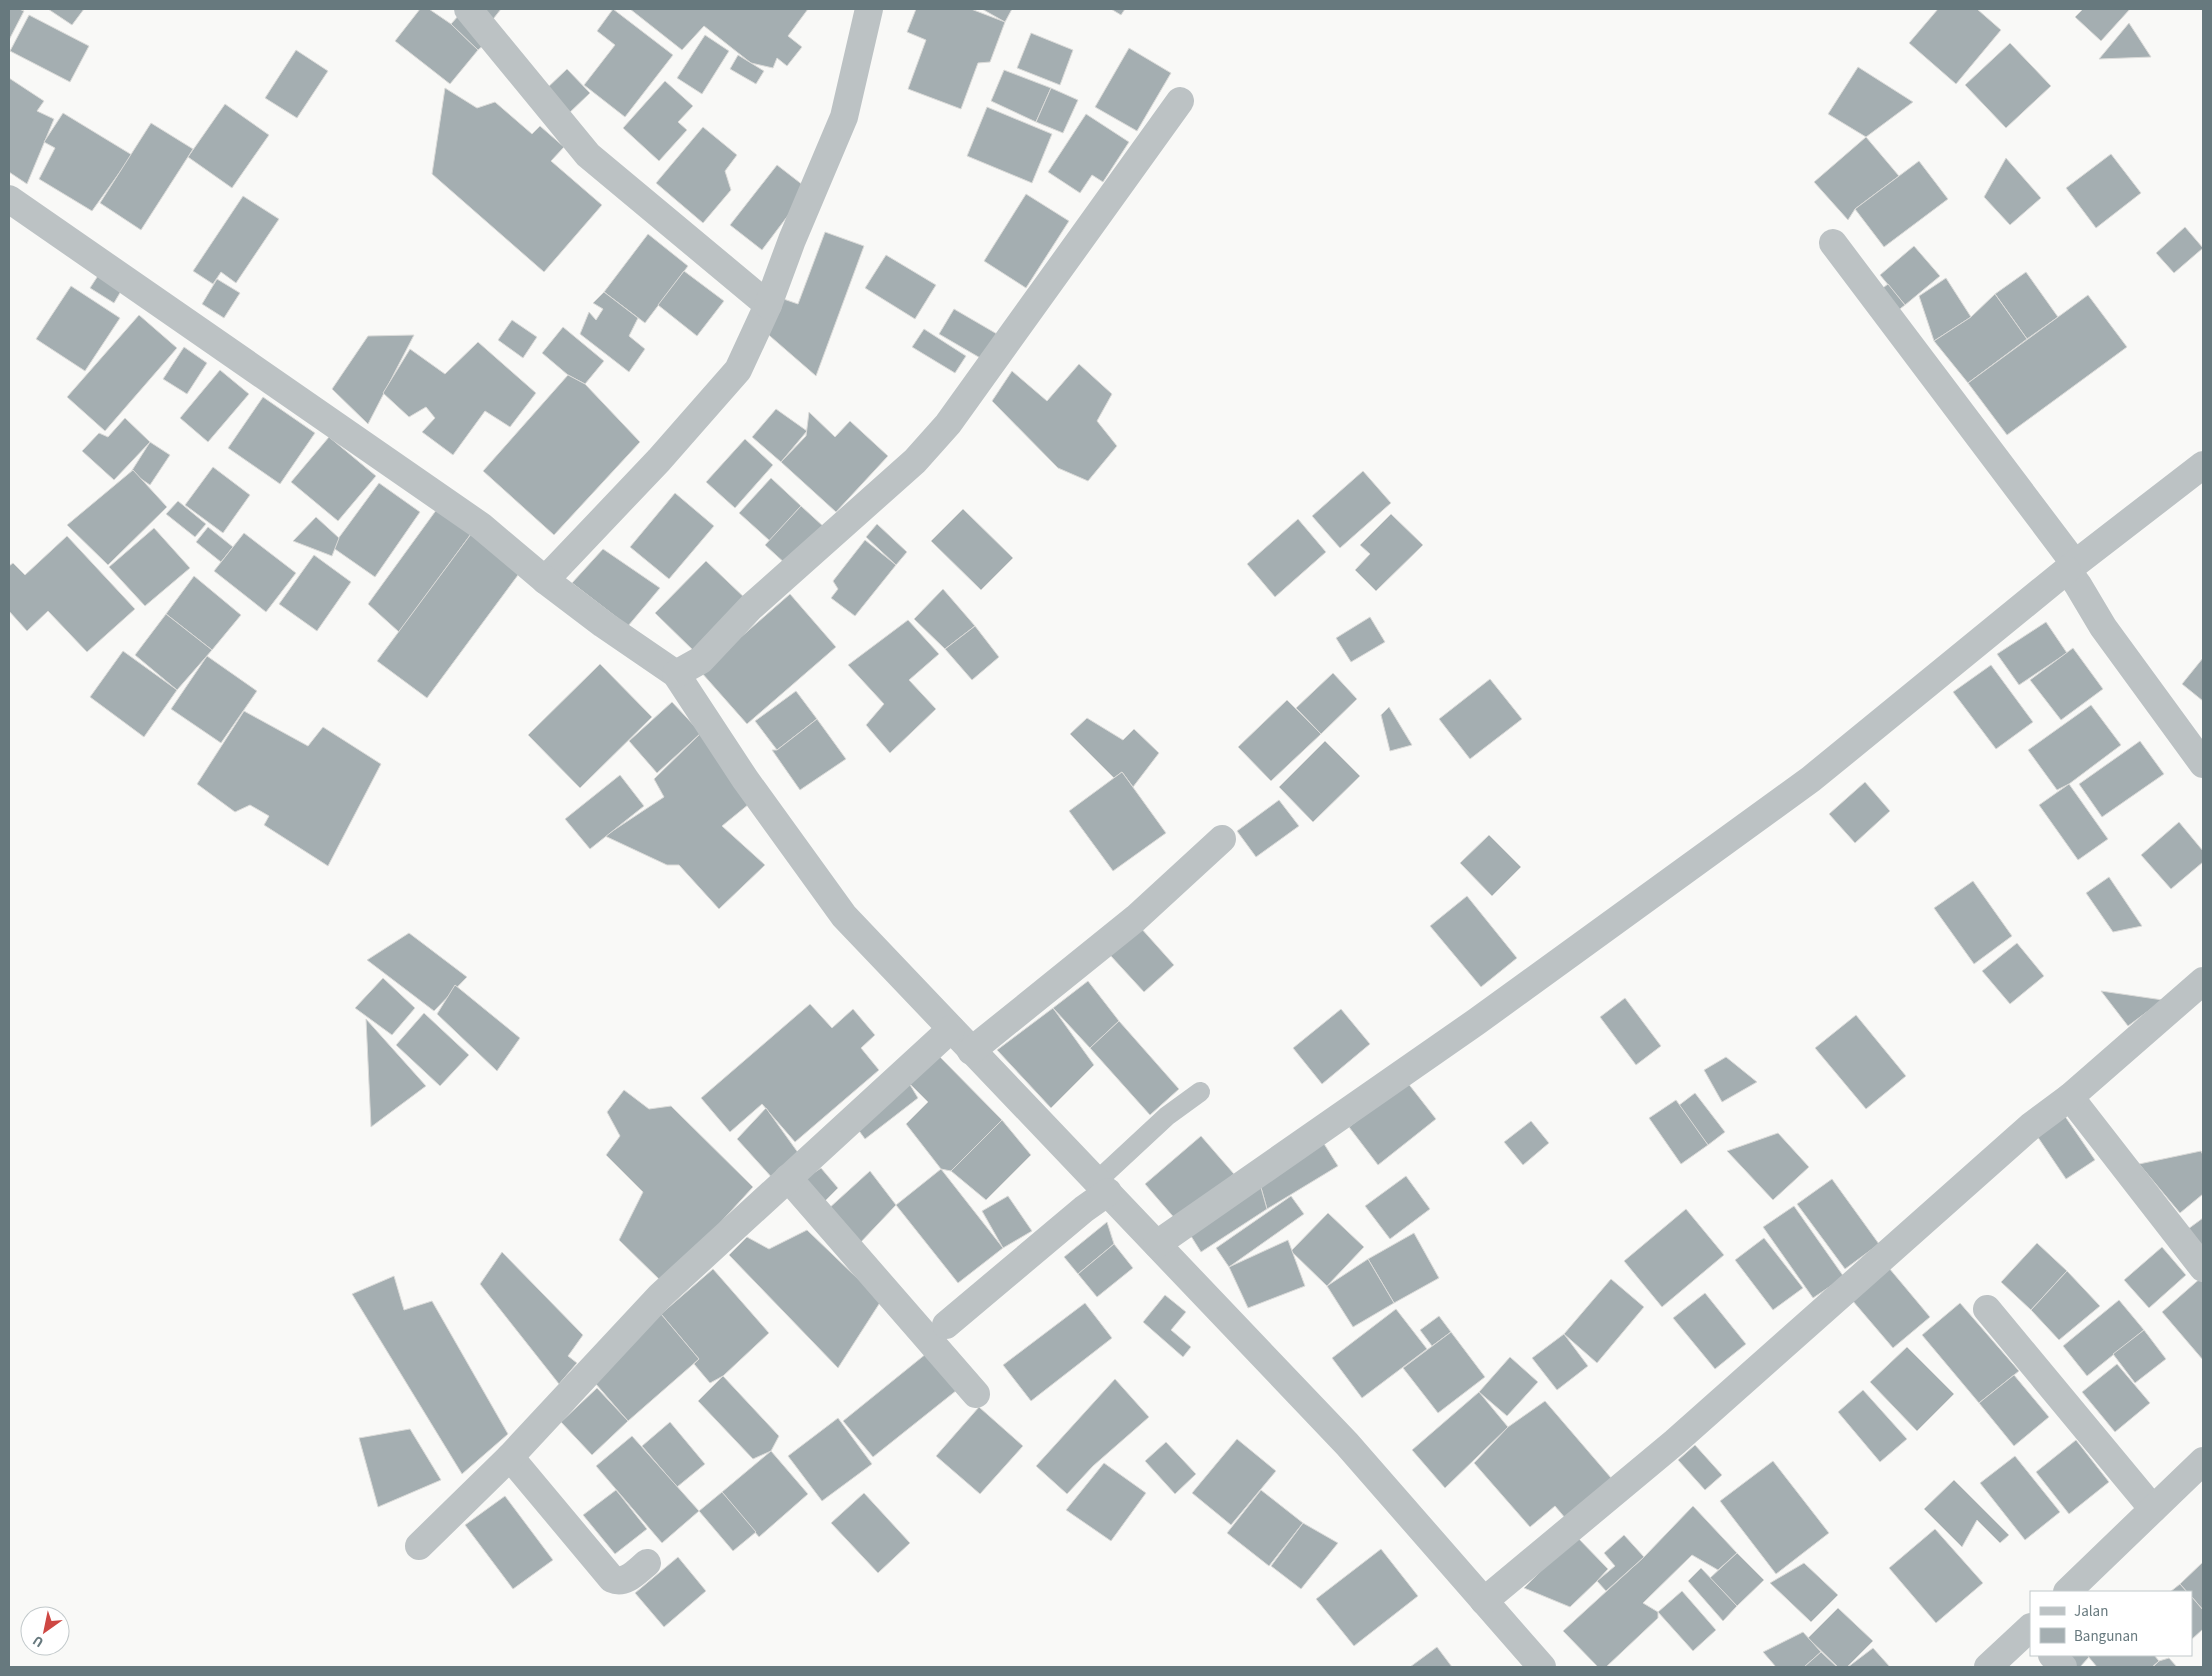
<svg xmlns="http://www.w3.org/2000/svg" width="2212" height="1676" viewBox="0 0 2212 1676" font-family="'Source Sans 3',sans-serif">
	<rect width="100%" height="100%" fill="#f9f9f7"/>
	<g fill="#a4aeb1" stroke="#dbdbd9">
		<path d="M9,9H19L24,11L9,40Z"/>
		<path d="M48,9H84L72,25Z"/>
		<path d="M420,9H429L451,24L478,50L450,84L395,41Z"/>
		<path d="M480,9H501L490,23Z"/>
		<path d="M613,9L673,55L625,117L584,85L615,45L597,31Z"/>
		<path d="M630,9H808L788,36L802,47L787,66L777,58L773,68L751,63L704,26L682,50Z"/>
		<path d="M916,9H971L1005,22L990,62L978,63L961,109L908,89L926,40L907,32Z"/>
		<path d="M982,9H1012L1005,22Z"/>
		<path d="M1111,9H1125L1121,15Z"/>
		<path d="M1938,9H1977L2001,30L1956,84L1909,43Z"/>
		<path d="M2083,9H2130L2101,41L2075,17Z"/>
		<path d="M29,15L89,46L70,82L10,51Z"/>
		<path d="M459,15L487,42L478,50L451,24Z"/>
		<path d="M2129,23L2151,57L2099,59Z"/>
		<path d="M1031,33L1073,50L1060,85L1017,68Z"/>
		<path d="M705,35L729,51L702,94L677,78Z"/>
		<path d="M2010,43L2051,86L2006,128L1965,85Z"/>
		<path d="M1129,48L1171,73L1137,131L1095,107Z"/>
		<path d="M296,50L328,71L297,118L265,98Z"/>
		<path d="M738,55L764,71L756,84L730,69Z"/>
		<path d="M1858,67L1913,102L1866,137L1828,114Z"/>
		<path d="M567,69L590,93L567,115L544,91Z"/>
		<path d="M1004,70L1051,88L1036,122L991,101Z"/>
		<path d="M9,78L44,101L37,111L54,119L27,184L9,172Z"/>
		<path d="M665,81L693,106L678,122L687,130L659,161L623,128Z"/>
		<path d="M445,88L477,108L495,102L532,134L540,126L564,147L551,161L602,205L544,272L432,174Z"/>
		<path d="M1051,88L1078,100L1063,133L1036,122Z"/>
		<path d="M225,104L269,135L232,188L188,157Z"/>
		<path d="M987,107L1052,134L1032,183L967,156Z"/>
		<path d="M63,113L132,155L92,211L39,179L55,148L44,142Z"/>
		<path d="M1086,114L1129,142L1103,182L1092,175L1080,193L1048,172Z"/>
		<path d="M151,123L193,149L141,230L100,203Z"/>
		<path d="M703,127L737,155L725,171L731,190L703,223L656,183Z"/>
		<path d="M1866,137L1899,176L1855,209L1848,220L1814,182Z"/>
		<path d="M2111,154L2141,193L2096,228L2066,188Z"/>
		<path d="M2006,158L2041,198L2010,225L1984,197Z"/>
		<path d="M1919,161L1948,199L1884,247L1855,209Z"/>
		<path d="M777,165L808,189L762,250L730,225Z"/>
		<path d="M1026,194L1069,221L1026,288L984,261Z"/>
		<path d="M243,196L279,219L236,283L221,272L213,284L193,271Z"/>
		<path d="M2185,227L2203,248L2174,273L2156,253Z"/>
		<path d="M825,232L864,246L816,376L763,330L775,296L798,304Z"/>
		<path d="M648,234L688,266L645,323L604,292Z"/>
		<path d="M1914,246L1940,276L1905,305L1880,275Z"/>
		<path d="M886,255L936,285L915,319L865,288Z"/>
		<path d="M101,271L124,286L114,303L90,288Z"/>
		<path d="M684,271L724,301L697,336L658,305Z"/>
		<path d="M2026,272L2058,317L2027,339L1995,294Z"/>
		<path d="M1946,278L1971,317L1934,341L1919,296Z"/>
		<path d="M217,279L240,293L224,318L202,304Z"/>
		<path d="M1888,284L1905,305L1892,315L1875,294Z"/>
		<path d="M71,286L120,318L85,371L36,339Z"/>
		<path d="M604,292L638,318L629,336L645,349L629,372L580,334L589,312L596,320L603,309L593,303Z"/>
		<path d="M1995,294L2027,339L1968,383L1934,341L1971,317Z"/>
		<path d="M2088,295L2127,347L2007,435L1968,383Z"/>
		<path d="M954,309L997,334L982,359L939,334Z"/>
		<path d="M139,315L177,348L105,431L67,397Z"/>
		<path d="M512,320L537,337L523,358L498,340Z"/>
		<path d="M563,327L604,361L585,384L568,375L542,353Z"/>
		<path d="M924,329L966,356L955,373L912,347Z"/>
		<path d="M414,335L368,424L332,389L368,336Z"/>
		<path d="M478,342L536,393L510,427L485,411L453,455L422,432L435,418L426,407L409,417L383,393L410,349L445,374Z"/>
		<path d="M184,347L207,363L187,394L163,379Z"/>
		<path d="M1079,364L1112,394L1097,421L1117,446L1088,481L1058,468L992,401L1012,371L1047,401Z"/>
		<path d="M220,370L249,394L208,442L180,418Z"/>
		<path d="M568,375L585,384L640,442L554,535L483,471Z"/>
		<path d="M263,397L315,433L280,484L228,448Z"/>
		<path d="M776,409L807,431L781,462L752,437Z"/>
		<path d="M809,412L835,437L850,421L888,456L836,512L781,462L806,436Z"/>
		<path d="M125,418L150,442L114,480L82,451L99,433L108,437Z"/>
		<path d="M329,437L376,476L338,521L291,482Z"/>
		<path d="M745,439L773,465L735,508L706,482Z"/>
		<path d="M150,442L170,455L150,485L131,472Z"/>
		<path d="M213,467L250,495L223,533L185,505Z"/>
		<path d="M133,470L167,507L108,565L67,525Z"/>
		<path d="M1363,471L1391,503L1340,548L1312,516Z"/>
		<path d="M771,478L801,506L770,541L739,513Z"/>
		<path d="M379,483L420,512L375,577L332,547Z"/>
		<path d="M675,493L714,526L669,579L630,547Z"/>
		<path d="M178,501L206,524L195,537L166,514Z"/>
		<path d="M801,506L824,527L788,566L765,545Z"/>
		<path d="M437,509L471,534L399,632L368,604Z"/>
		<path d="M963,509L1013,558L981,590L931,541Z"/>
		<path d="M1391,514L1423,545L1376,591L1355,570L1370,554L1360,545Z"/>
		<path d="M316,517L339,538L332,556L293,541Z"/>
		<path d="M1298,519L1326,552L1275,597L1247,564Z"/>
		<path d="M877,524L907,552L896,565L866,537Z"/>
		<path d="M208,527L233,547L221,562L196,542Z"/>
		<path d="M154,528L190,568L145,606L109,567Z"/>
		<path d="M244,533L296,573L266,612L214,571Z"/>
		<path d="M471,534L521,571L427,698L377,661Z"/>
		<path d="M67,536L135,609L87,652L48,611L27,631L9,611V566L13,563L25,575Z"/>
		<path d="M865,540L896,565L855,616L831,598L838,589L833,581Z"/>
		<path d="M603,549L660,588L628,626L572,583Z"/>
		<path d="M314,555L351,582L317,631L279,604Z"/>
		<path d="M706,561L748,601L697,654L655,613Z"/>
		<path d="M194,576L241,615L212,650L166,614Z"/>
		<path d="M943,589L975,626L945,649L914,619Z"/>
		<path d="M790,594L836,647L747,724L701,672Z"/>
		<path d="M166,614L212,650L177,690L135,655Z"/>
		<path d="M1370,617L1385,642L1351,662L1336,638Z"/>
		<path d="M908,620L939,654L909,680L936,709L890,753L866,725L884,704L848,665Z"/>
		<path d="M2046,622L2067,653L2019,685L1997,654Z"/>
		<path d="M975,626L999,657L972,680L945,649Z"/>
		<path d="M2073,648L2103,689L2061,720L2030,680Z"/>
		<path d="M123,651L177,690L144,737L90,697Z"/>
		<path d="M207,656L257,691L221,743L171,709Z"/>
		<path d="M2203,658V701L2182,684Z"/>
		<path d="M600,664L652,717L580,788L528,735Z"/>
		<path d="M1991,665L2033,722L1996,749L1953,692Z"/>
		<path d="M1333,673L1357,699L1321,734L1296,708Z"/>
		<path d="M1490,679L1522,719L1470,759L1439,719Z"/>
		<path d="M796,691L817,719L777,750L755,721Z"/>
		<path d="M1287,700L1321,734L1271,781L1238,747Z"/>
		<path d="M672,702L701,733L657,773L629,741Z"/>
		<path d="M2091,705L2121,745L2069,784L2057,790L2028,750Z"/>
		<path d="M1389,707L1412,745L1390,751L1381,715Z"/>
		<path d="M244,711L308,746L323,727L381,764L328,866L264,825L269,816L250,805L235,812L197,784Z"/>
		<path d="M1087,718L1123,740L1134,729L1159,753L1133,787L1122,772L1114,778L1070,734Z"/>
		<path d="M817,719L846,759L800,790L772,750H777Z"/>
		<path d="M701,733L749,804L722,826L765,865L719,909L679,865H667L605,836L664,797L654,779Z"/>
		<path d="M1325,741L1360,776L1313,822L1279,787Z"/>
		<path d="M2140,741L2164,774L2102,817L2079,784Z"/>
		<path d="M1122,772L1166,833L1113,871L1069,811Z"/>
		<path d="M620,775L644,806L590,849L565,819Z"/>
		<path d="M1865,782L1890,811L1855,843L1829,814Z"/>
		<path d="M2069,784L2108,839L2078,860L2039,805Z"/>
		<path d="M1279,800L1299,826L1256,857L1237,831Z"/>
		<path d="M2179,822L2203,851V862L2171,889L2141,855Z"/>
		<path d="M1489,835L1521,867L1492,896L1460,863Z"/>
		<path d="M2109,877L2142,926L2113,932L2086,893Z"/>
		<path d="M1973,881L2012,936L1974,964L1934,908Z"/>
		<path d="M1467,896L1517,958L1481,987L1430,926Z"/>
		<path d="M1140,927L1174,965L1144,992L1110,955Z"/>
		<path d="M409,933L467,977L434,1011L367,960Z"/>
		<path d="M2017,943L2044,976L2010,1004L1982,971Z"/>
		<path d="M383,978L415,1008L392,1035L355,1008Z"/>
		<path d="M1088,981L1119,1021L1090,1048L1053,1008Z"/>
		<path d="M455,985L520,1038L497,1071L437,1014Z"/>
		<path d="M2101,991L2163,1000L2128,1026Z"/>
		<path d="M1625,998L1661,1046L1636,1065L1600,1017Z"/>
		<path d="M810,1004L832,1028L853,1009L875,1035L861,1048L879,1070L795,1142L762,1104L730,1132L701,1098Z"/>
		<path d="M1053,1008L1094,1065L1051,1108L997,1050Z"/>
		<path d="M1341,1009L1370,1044L1322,1084L1293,1048Z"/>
		<path d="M424,1013L469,1055L440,1086L396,1045Z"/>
		<path d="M1856,1015L1906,1076L1866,1109L1815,1048Z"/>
		<path d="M366,1019L426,1086L371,1127Z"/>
		<path d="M1119,1021L1179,1089L1150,1115L1090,1048Z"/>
		<path d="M938,1055L1002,1120L951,1171L941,1169L906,1124L928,1102L909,1083Z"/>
		<path d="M1726,1057L1757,1082L1722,1102L1704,1070Z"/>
		<path d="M1407,1082L1436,1119L1378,1165L1349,1127Z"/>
		<path d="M909,1083L918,1098L865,1139L854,1124Z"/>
		<path d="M624,1090L649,1109L671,1106L753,1187L664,1284L619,1240L643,1192L606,1155L620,1136L607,1112Z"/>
		<path d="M1695,1093L1725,1132L1708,1145L1678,1106Z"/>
		<path d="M1676,1100L1708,1145L1681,1164L1649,1118Z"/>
		<path d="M2058,1106L2095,1160L2066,1179L2031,1127Z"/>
		<path d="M766,1108L799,1154L775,1181L737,1139Z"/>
		<path d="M1002,1120L1031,1155L986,1200L951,1171Z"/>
		<path d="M1531,1121L1549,1143L1523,1165L1504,1142Z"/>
		<path d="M1778,1133L1809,1167L1773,1200L1727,1151Z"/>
		<path d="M1201,1136L1234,1174L1177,1221L1145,1184Z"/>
		<path d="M1321,1139L1338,1166L1267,1209L1258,1177Z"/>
		<path d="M2201,1151L2203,1155V1194L2180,1213L2139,1164Z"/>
		<path d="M821,1168L838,1188L821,1205L800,1182Z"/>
		<path d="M941,1169L1003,1248L958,1283L896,1205Z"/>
		<path d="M870,1171L896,1205L859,1244L827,1210Z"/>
		<path d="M1406,1176L1430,1209L1390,1239L1365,1206Z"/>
		<path d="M1258,1177L1267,1209L1201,1252L1184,1225Z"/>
		<path d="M1832,1179L1879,1244L1845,1269L1797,1204Z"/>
		<path d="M1008,1196L1032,1231L1003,1248L982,1211Z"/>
		<path d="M1291,1196L1304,1214L1229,1267L1216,1248Z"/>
		<path d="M1794,1206L1844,1277L1813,1298L1763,1227Z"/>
		<path d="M1686,1209L1724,1255L1662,1307L1624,1261Z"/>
		<path d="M1328,1213L1364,1247L1327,1286L1291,1251Z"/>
		<path d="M2203,1218V1249L2188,1229Z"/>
		<path d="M1107,1222L1114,1244L1078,1274L1064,1257Z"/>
		<path d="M807,1230L881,1301L838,1368L729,1255L747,1237L769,1249Z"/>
		<path d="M1414,1233L1439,1278L1394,1303L1368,1259Z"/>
		<path d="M1764,1238L1803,1288L1773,1310L1735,1260Z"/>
		<path d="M1288,1240L1305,1286L1248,1308L1229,1267Z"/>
		<path d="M2037,1243L2067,1271L2031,1310L2001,1282Z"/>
		<path d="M1114,1244L1133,1268L1097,1297L1078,1274Z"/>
		<path d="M2162,1247L2186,1275L2149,1308L2124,1280Z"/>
		<path d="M502,1252L583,1335L568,1356L577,1363L559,1384L480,1284Z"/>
		<path d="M1368,1259L1394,1303L1353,1327L1327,1286Z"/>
		<path d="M1889,1268L1930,1317L1893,1348L1852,1300Z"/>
		<path d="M713,1269L769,1333L723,1376L710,1383L694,1364L699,1359L661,1314Z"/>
		<path d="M2067,1271L2100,1306L2059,1340L2031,1310Z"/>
		<path d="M394,1276L404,1310L432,1301L508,1434L462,1474L352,1294Z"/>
		<path d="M2203,1276V1360L2162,1312Z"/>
		<path d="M1611,1279L1644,1307L1597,1363L1564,1334Z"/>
		<path d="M1705,1293L1746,1344L1715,1369L1673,1318Z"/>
		<path d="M1165,1295L1186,1312L1171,1330L1191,1347L1183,1357L1143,1322Z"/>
		<path d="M2119,1300L2144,1330L2087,1376L2063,1346Z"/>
		<path d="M1085,1303L1112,1338L1031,1401L1003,1365Z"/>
		<path d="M1960,1303L2019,1371L1979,1403L1922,1335Z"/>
		<path d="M1396,1309L1427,1349L1362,1398L1332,1358Z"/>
		<path d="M661,1314L699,1359L628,1421L589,1376Z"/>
		<path d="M1439,1316L1451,1332L1432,1346L1420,1330Z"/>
		<path d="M2144,1330L2166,1359L2135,1383L2113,1354Z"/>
		<path d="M1451,1332L1485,1377L1438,1413L1403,1368Z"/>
		<path d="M1564,1334L1588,1366L1557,1390L1532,1358Z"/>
		<path d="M1907,1347L1954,1394L1917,1431L1870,1382Z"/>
		<path d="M932,1349L962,1386L873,1457L843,1421Z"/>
		<path d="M1510,1357L1538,1382L1507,1416L1479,1392Z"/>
		<path d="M2117,1364L2150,1403L2115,1432L2082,1392Z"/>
		<path d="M2014,1375L2049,1417L2014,1446L1979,1403Z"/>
		<path d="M723,1376L779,1436L771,1451L753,1459L698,1401Z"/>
		<path d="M1115,1379L1149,1417L1093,1466L1067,1494L1036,1466Z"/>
		<path d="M597,1388L628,1421L592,1455L561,1422Z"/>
		<path d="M1863,1390L1907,1439L1880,1462L1838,1412Z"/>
		<path d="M1479,1392L1508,1427L1445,1488L1412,1450Z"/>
		<path d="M1545,1401L1612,1479L1566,1519L1555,1506L1530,1527L1474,1463L1508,1427Z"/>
		<path d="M979,1407L1023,1446L980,1494L936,1456Z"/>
		<path d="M838,1418L872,1464L822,1501L788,1456Z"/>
		<path d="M670,1422L705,1464L677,1487L642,1446Z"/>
		<path d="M410,1429L441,1480L378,1507L359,1438Z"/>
		<path d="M632,1436L699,1511L662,1543L596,1466Z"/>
		<path d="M1237,1439L1276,1471L1231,1525L1192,1493Z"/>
		<path d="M2076,1440L2109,1482L2069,1514L2036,1472Z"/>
		<path d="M1166,1442L1196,1474L1175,1494L1145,1461Z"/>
		<path d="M1695,1445L1722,1475L1705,1490L1678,1460Z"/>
		<path d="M771,1451L808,1494L759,1537L722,1492Z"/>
		<path d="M2015,1456L2060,1512L2025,1540L1980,1483Z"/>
		<path d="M1773,1461L1829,1533L1776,1574L1720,1501Z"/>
		<path d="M1104,1463L1146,1493L1111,1541L1066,1510Z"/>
		<path d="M1954,1480L2009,1535L2000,1543L1977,1520L1962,1547L1924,1509Z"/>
		<path d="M616,1490L647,1529L615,1554L583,1515Z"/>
		<path d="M1261,1490L1303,1523L1269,1566L1227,1533Z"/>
		<path d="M722,1492L756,1532L733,1551L699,1511Z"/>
		<path d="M864,1493L910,1543L878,1573L831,1523Z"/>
		<path d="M505,1496L553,1560L513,1589L465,1525Z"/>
		<path d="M1693,1506L1737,1553L1718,1570L1692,1555L1643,1603L1658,1612V1618L1606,1667H1598L1563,1631L1644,1557Z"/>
		<path d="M1303,1523L1338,1543L1301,1589L1271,1566Z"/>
		<path d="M1935,1529L1983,1583L1936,1623L1889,1568Z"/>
		<path d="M1624,1535L1644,1557L1606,1591L1597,1581L1615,1566L1604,1553Z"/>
		<path d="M1576,1536L1608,1569L1597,1581L1570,1607L1524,1588Z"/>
		<path d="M1381,1549L1418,1596L1354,1646L1316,1599Z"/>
		<path d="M1737,1553L1764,1580L1737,1606L1710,1578Z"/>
		<path d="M678,1557L706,1591L664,1627L635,1593Z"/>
		<path d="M2203,1562V1610L2191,1596V1592H2187L2180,1584Z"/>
		<path d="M1804,1563L1838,1595L1811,1622L1770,1583Z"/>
		<path d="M1701,1568L1737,1606L1723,1621L1688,1581Z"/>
		<path d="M2180,1584L2187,1592H2170Z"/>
		<path d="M1682,1591L1716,1630L1693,1651L1658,1612Z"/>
		<path d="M2191,1596L2203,1610V1629L2191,1640Z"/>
		<path d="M1838,1608L1873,1641L1847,1667H1838L1808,1638Z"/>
		<path d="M1803,1632L1821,1652L1804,1667H1776L1763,1652Z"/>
		<path d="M1437,1647L1452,1667H1410Z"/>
		<path d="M1873,1648L1890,1667H1848Z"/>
		<path d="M1821,1652L1837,1667H1804Z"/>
		<path d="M2065,1655H2088L2089,1657L2080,1667H2074Z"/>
		<path d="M2087,1655H2154L2159,1661L2152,1667H2097Z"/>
		<path d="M2169,1658L2177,1667H2153L2159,1661Z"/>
	</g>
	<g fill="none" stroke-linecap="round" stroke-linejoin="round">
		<path stroke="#bcc2c4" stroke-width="20" d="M1097,1181L1167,1116L1200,1092"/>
		<g stroke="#bcc2c4" stroke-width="28">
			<path d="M468,9L588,155L768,305L738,370L659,460L545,580"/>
			<path d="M9,199L481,526L545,580L603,624L676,674L745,779L844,916L1347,1444L1542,1667"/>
			<path d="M1833,243L2075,564"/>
			<path d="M768,305L792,240L844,117L869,9"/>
			<path d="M2203,465L2067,570L2078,585L2103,627L2203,764"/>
			<path d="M676,674L701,660L751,607L915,461L948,424L1180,101"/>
			<path d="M971,1051L1136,918L1222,839"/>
			<path d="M2070,1097L2203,1268"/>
			<path d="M788,1178L976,1394"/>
			<path d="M1157,1244L1476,1022L1811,779L2067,570"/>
			<path d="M1987,1309L2153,1509"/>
			<path d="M946,1325L1084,1209L1108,1192"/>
			<path d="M510,1457L612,1579C626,1585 637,1571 647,1563"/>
			<path d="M419,1546L510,1457L660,1296L951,1029"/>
			<path d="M2067,1592L2203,1461"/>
			<path d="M1484,1601L1675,1442L2031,1126L2070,1097L2203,981"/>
			<path d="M2052,1655L2063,1667"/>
			<path d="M1988,1667L2031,1627"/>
		</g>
	</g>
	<rect width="2212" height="1676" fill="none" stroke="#67797e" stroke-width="20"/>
	<rect x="2030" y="1591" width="162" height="65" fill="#ffffff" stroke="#c2c9cb"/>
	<rect x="2040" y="1607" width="25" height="8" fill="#bcc2c4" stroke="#c2c9cb"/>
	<text x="2074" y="1616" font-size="15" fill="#67797e">Jalan</text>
	<rect x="2040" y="1628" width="25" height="15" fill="#a4aeb1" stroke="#c2c9cb"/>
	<text x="2074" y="1641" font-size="15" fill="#67797e">Bangunan</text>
	<g transform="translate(45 1631) rotate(213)"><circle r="24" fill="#ffffff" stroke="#c2c9cb"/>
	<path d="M0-4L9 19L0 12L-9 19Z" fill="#ce4743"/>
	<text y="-8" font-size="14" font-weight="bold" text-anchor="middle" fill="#67797e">U</text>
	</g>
</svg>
